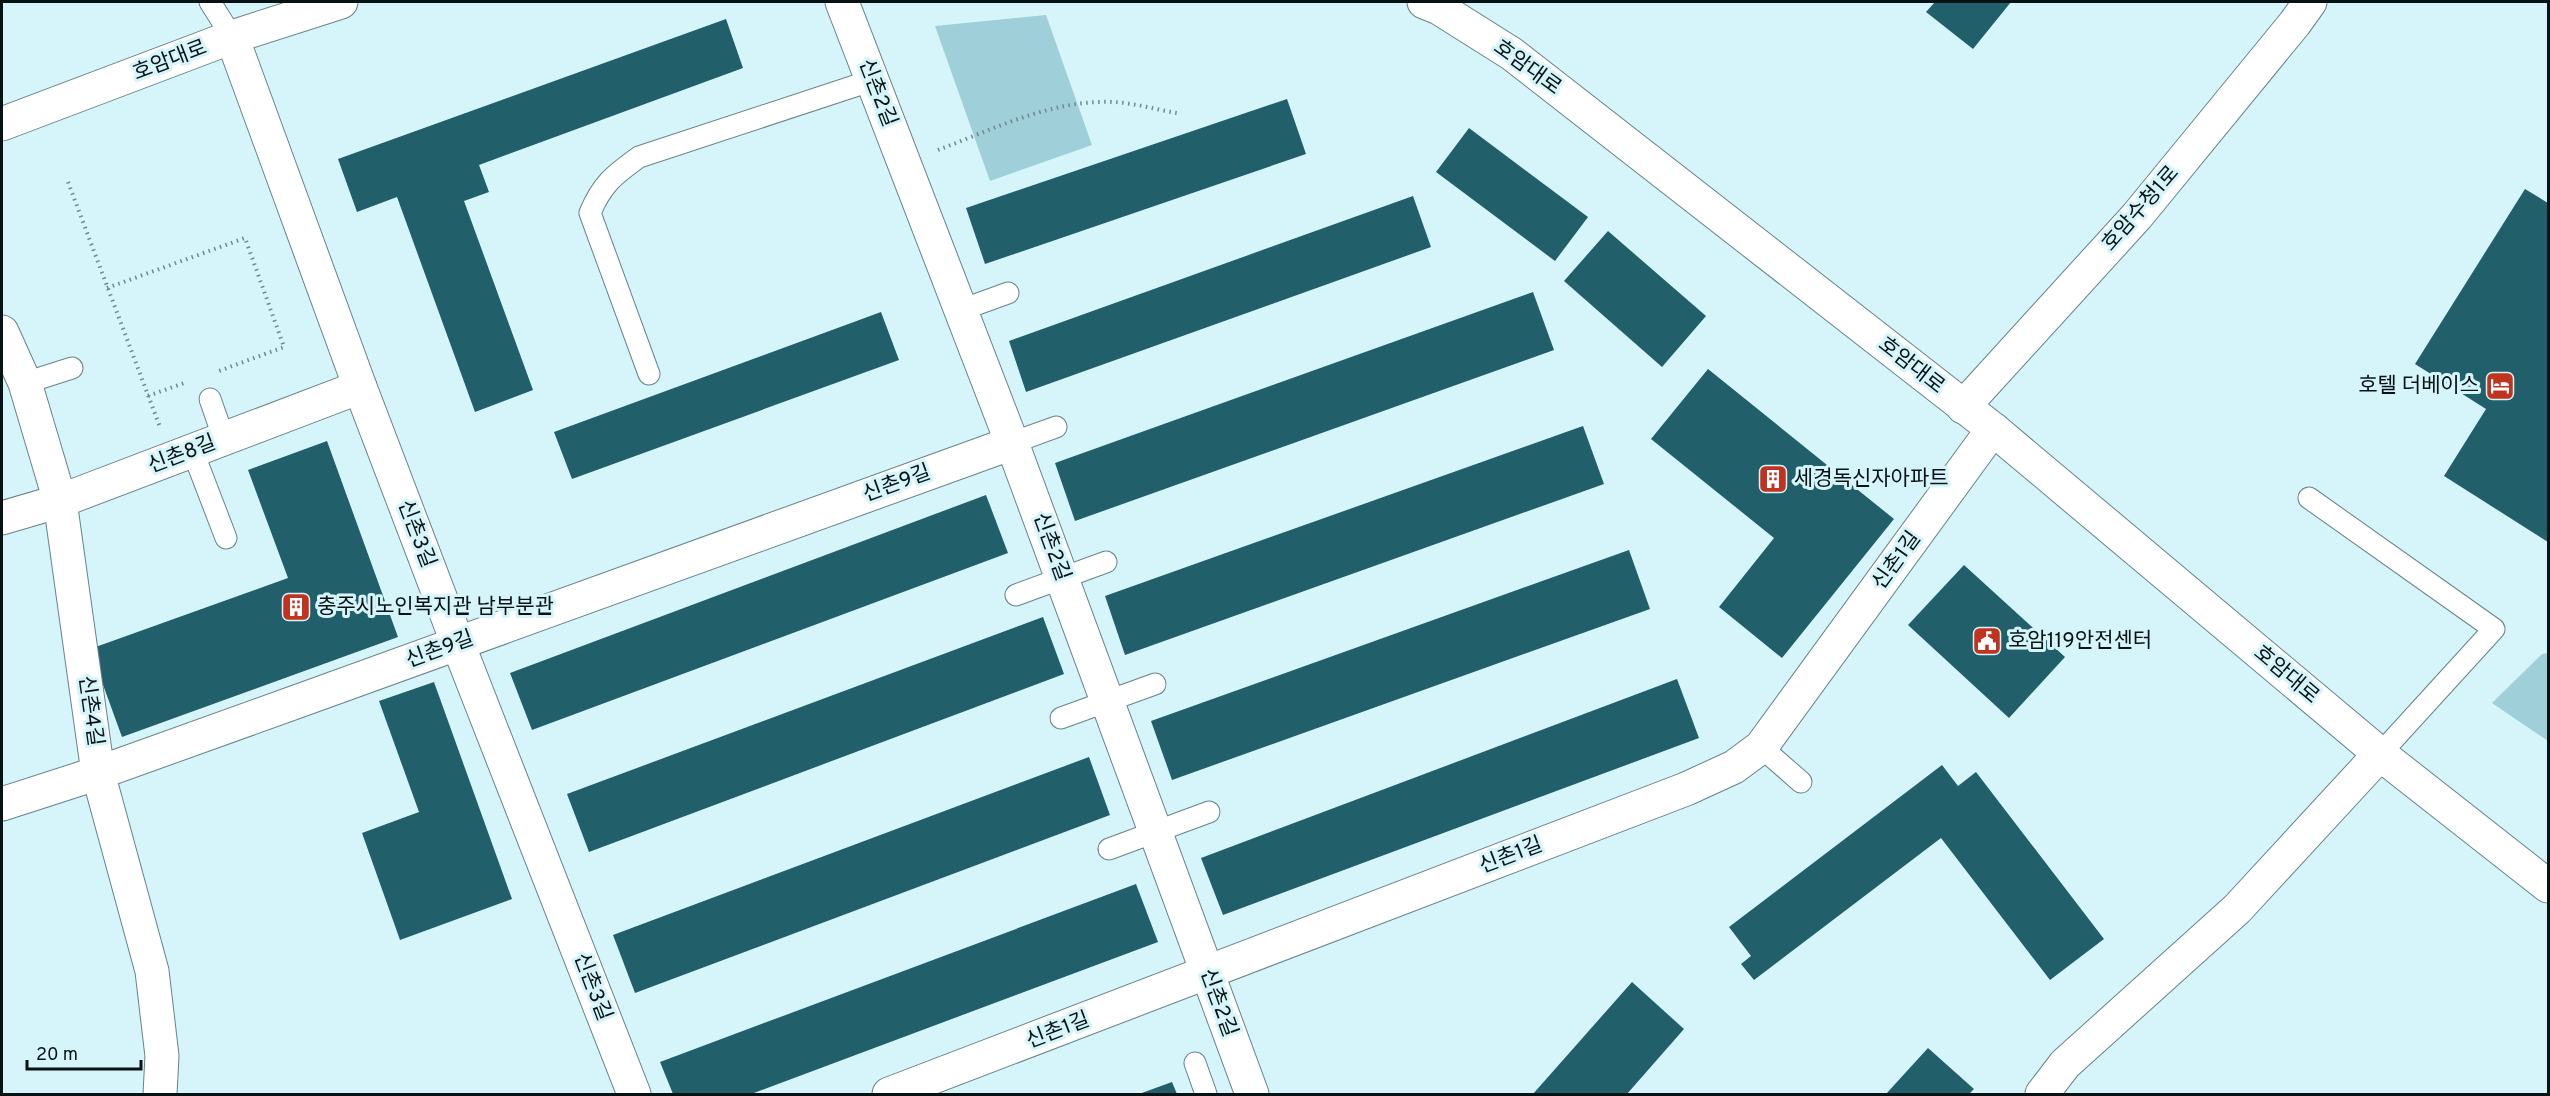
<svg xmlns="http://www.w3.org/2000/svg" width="2550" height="1096" viewBox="0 0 2550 1096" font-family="Overpass,'Noto Sans KR',sans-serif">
	<rect width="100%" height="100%" fill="#d5f5fb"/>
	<g fill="#9fcfd8">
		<path d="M1046,15L1092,145L990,181L935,26Z"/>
		<path d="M2548,653V741L2492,703L2542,654Z"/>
	</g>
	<g fill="#215f6a">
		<path d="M1935,2H2011L1973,49L1926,12Z"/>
		<path d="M726,19L743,68L479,165L489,192L464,201L533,390L475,412L397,197L357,212L338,159Z"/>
		<path d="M1287,99L1306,154L985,264L966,208Z"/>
		<path d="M1469,128L1588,217L1555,261L1436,172Z"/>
		<path d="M2525,189L2548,203V542L2444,476L2486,409L2415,364Z"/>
		<path d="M1413,196L1431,247L1026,392L1009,341Z"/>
		<path d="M1608,231L1706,316L1662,367L1564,281Z"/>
		<path d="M1533,292L1554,350L1075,521L1055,463Z"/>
		<path d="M881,312L899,360L572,479L554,432Z"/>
		<path d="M1708,369L1894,519L1782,658L1719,607L1774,538L1651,439Z"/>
		<path d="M1583,426L1604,484L1125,655L1105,596Z"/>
		<path d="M327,441L398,637L122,737L90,649L288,578L248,470Z"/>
		<path d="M986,495L1008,553L532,730L510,673Z"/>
		<path d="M1629,550L1650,609L1172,780L1151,721Z"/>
		<path d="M1964,565L2065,657L2009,718L1908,625Z"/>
		<path d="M1043,617L1064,674L589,852L567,794Z"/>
		<path d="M1677,679L1699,738L1223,915L1201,858Z"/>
		<path d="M434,682L512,899L400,940L362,833L419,812L379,701Z"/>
		<path d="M1089,757L1110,815L635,993L613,935Z"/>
		<path d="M1942,765L1958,786L1976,772L2104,939L2050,980L1941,838L1754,980L1741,964L1751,956L1729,927Z"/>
		<path d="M1136,884L1158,942L751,1094H673L660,1062Z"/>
		<path d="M1632,982L1684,1029L1627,1094H1533Z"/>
		<path d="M1928,1048L1974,1089L1969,1094H1886Z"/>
		<path d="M1172,1082L1177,1094H1139Z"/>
	</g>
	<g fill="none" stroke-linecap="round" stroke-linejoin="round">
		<g stroke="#668389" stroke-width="23">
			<g id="service">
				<path d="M210,2L232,37"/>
				<path d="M961,310L1008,293"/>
				<path d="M649,374L590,213C602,184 614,175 639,157L873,80"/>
				<path d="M25,383L72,368"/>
				<path d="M210,399L224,439"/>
				<path d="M1012,443L1056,427"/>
				<path d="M193,452L226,538"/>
				<path d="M2309,498L2494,629L2380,754"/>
				<path d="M1016,595L1106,562"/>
				<path d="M1061,718L1155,684"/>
				<path d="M1761,747L1801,782"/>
				<path d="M1109,849L1209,812"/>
				<path d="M1195,1063L1206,1094"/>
			</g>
		</g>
		<g stroke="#668389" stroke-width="35">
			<g id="minor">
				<path d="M842,2L1012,443L1252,1094"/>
				<path d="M232,37L360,387L458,644L634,1094"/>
				<path d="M2,332L25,383L60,501L98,773L152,971L162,1056L160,1094"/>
				<path d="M1963,407L2137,216L2295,23L2310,2"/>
				<path d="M2,518L60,501L360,387"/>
				<path d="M2,804L98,773L293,703L1012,443"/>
				<path d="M889,1094L1686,789L1734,767L1761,747L1993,429"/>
				<path d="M2042,1094L2065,1064L2237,909L2380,754"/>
			</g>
		</g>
		<g stroke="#668389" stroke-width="35">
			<g id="tertiary">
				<path d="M1424,2L1439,8L1512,54L1993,429L2380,754L2548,886"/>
				<path d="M2,124L232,37L341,2"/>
			</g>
		</g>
		<g stroke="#73888d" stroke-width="4" stroke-dasharray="1.5 4.5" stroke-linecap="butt">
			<path d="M938,150C993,129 1054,99 1114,102C1135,103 1157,110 1177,113"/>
			<path d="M68,182L160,427"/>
			<path d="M107,288L245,238L284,347L219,371"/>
			<path d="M148,396L184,383"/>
		</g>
		<use href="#service" stroke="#fff" stroke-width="21"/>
		<use href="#minor" stroke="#fff" stroke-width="33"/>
		<use href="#tertiary" stroke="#fff" stroke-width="33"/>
	</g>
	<defs>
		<g id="hotel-square" transform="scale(1.5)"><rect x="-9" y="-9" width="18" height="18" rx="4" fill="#c0341f" stroke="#d5f5fb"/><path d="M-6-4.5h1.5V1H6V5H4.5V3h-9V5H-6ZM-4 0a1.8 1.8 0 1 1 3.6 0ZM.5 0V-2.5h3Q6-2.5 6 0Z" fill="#fff"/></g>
		<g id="building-square" transform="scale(1.5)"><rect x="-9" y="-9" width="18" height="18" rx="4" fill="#c0341f" stroke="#d5f5fb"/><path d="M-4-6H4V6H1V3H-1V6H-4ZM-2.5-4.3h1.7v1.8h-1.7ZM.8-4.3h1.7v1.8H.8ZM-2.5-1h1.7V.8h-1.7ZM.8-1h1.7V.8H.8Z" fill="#fff"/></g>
		<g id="civic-square" transform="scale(1.5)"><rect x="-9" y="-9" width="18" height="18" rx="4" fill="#c0341f" stroke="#d5f5fb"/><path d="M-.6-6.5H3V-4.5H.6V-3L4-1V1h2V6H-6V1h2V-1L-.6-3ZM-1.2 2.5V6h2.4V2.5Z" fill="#fff"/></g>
	</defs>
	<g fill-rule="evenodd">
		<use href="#hotel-square" x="2500" y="386"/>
		<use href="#building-square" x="1773" y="479"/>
		<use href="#building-square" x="296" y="607"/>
		<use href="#civic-square" x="1987" y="641"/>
	</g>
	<g text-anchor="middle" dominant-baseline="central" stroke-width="6" stroke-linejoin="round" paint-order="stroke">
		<g font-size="21" fill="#071214" stroke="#d5f5fb">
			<text transform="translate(170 61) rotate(-21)">호암대로</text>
			<text transform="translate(1527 68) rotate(36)">호암대로</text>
			<text transform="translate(877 93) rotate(69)">신촌2길</text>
			<text transform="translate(2141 209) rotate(-49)">호암수청1로</text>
			<text transform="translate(1911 366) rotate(38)">호암대로</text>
			<text transform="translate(182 455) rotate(-21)">신촌8길</text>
			<text transform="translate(897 484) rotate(-20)">신촌9길</text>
			<text transform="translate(416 534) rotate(69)">신촌3길</text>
			<text transform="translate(1051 547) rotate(70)">신촌2길</text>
			<text transform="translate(1897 561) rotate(-54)">신촌1길</text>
			<text transform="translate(440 650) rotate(-20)">신촌9길</text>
			<text transform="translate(2286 675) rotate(40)">호암대로</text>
			<text transform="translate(90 711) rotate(82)">신촌4길</text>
			<text transform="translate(1511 856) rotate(-21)">신촌1길</text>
			<text transform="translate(592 987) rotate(69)">신촌3길</text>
			<text transform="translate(1218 1003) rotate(70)">신촌2길</text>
			<text transform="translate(1058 1031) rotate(-21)">신촌1길</text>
		</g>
		<g font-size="21" fill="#071214" stroke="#d5f5fb" text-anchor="start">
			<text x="2479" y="386" text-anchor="end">호텔 더베이스</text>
			<text x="1794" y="479">세경독신자아파트</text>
			<text x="317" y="607">충주시노인복지관 남부분관</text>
			<text x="2008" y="641">호암119안전센터</text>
		</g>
	</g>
	<rect width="2550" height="1096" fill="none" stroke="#071214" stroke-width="6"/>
	<path d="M27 1060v9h114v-9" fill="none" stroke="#071214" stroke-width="3"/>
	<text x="36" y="1060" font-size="18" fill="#071214" stroke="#d5f5fb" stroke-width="4.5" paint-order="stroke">20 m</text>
</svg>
